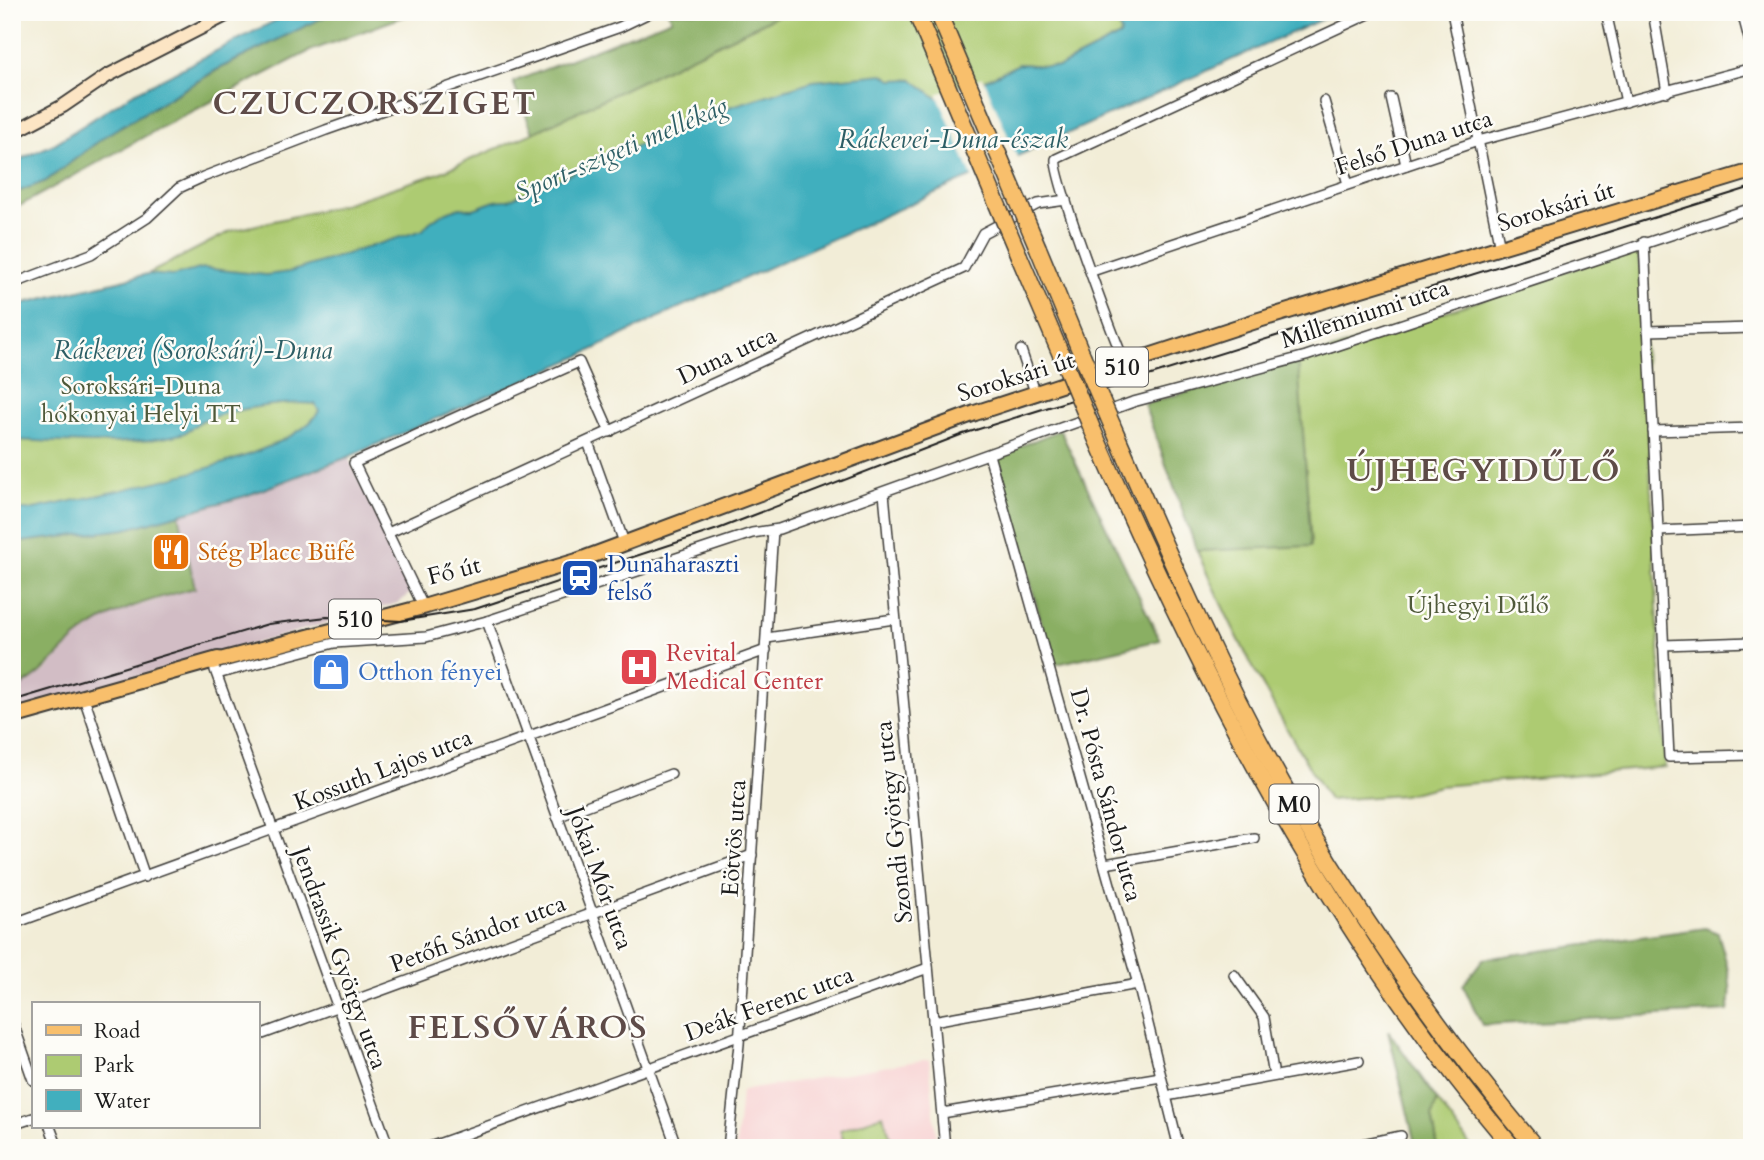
<svg xmlns="http://www.w3.org/2000/svg" width="1764" height="1160" viewBox="0 0 1764 1160" font-family="Cardo,serif">
	<rect width="100%" height="100%" fill="#fdfcf7"/>
	<filter id="ink" filterUnits="userSpaceOnUse"><feTurbulence type="fractalNoise" baseFrequency=".0143" numOctaves="2"/><feDisplacementMap in="SourceGraphic" scale="14" xChannelSelector="R" yChannelSelector="G"/><feConvolveMatrix kernelMatrix="1 2 1 2 8 2 1 2 1" color-interpolation-filters="sRGB"/></filter>
	<filter id="wash" filterUnits="userSpaceOnUse"><feTurbulence type="fractalNoise" baseFrequency=".00686" numOctaves="4" result="noise"/><feDisplacementMap in="SourceGraphic" scale="28" xChannelSelector="R" yChannelSelector="G"/><feGaussianBlur stdDeviation="1.57" result="paint"/><feColorMatrix in="noise" values="0 0 0 0 0 0 0 0 0 0 0 0 0 0 0 0 0 1.4 0 .05"/><feComposite in="paint" operator="in"/></filter>
	<g filter="url(#wash)">
		<rect width="100%" height="100%" fill="#f2edd7"/>
		<path fill="#f7cfd0" d="M929,1059L936,1136L911,1141L907,1148H736L741,1091Z"/>
		<path fill="#d2bdc5" d="M348,457L413,591L398,603L12,712V690L45,671L76,639L113,614L195,588L179,514L245,496Z"/>
		<g fill="#adcb72" stroke="#647447" stroke-width="2">
			<path d="M785,12H1180L1122,32L1120,36L1059,67L1019,64L969,88L937,98L928,91L348,457L245,496L126,529L12,543V306L148,274L231,231L334,207L439,173L533,133Z"/>
			<path d="M1639,247L1665,767L1440,786L1403,795L1329,800C1279,719 1235,638 1197,551L1311,545L1298,361Z"/>
			<path d="M1437,1100L1472,1148H1438L1432,1116Z"/>
			<path d="M883,1115L892,1141L873,1148H846L840,1130Z"/>
		</g>
		<g fill="#8aaf64" stroke="#536640" stroke-width="2">
			<path d="M334,12H416L310,51L162,127L12,210V194L46,181L108,134L221,68Z"/>
			<path d="M668,12H785L533,133L513,82L672,19Z"/>
			<path d="M1298,361L1311,546L1197,551L1144,404Z"/>
			<path d="M1060,430L1160,640L1053,665L996,456Z"/>
			<path d="M179,514L195,588C152,599 110,610 75,639C54,658 39,680 12,690V543L126,529Z"/>
			<path d="M1705,928L1718,933C1725,958 1735,986 1728,1011L1482,1025L1463,985L1483,959Z"/>
			<path d="M1388,1030L1437,1100L1432,1116L1438,1148H1416Z"/>
		</g>
		<g fill="#41afbe" stroke="#2e666d" stroke-width="2">
			<path d="M292,12H334L220,68L108,134L46,181L12,194V163L54,144L132,94Z"/>
			<path d="M1112,12H1145L1155,22L1180,12H1338L674,310L580,356L348,457L245,496L126,529L12,543V510H29C87,497 295,460 319,411L315,404C284,401 233,409 204,420C195,423 190,432 181,434C128,448 69,442 12,440V306L148,274L173,276L203,268L266,275L289,272L423,230C430,219 447,210 460,208C466,207 470,211 476,208C488,204 495,199 508,200L729,107L813,81L883,74L892,80L912,79L937,98L969,88L1019,64L1059,67L1120,36L1121,32Z"/>
		</g>
		<path fill="#f2edd7" d="M983,77L1019,162L974,181L937,94Z"/>
	</g>
	<g filter="url(#ink)">
		<g fill="none" stroke-linecap="round" stroke-linejoin="round">
			<g stroke="#3c3b38" stroke-width="12">
				<g id="street">
					<path d="M1452,12L1500,248"/>
					<path d="M1606,12L1626,102"/>
					<path d="M1653,12L1667,92"/>
					<path d="M1742,12L1752,50"/>
					<path d="M1391,98L1406,165"/>
					<path d="M1324,101L1348,184"/>
					<path d="M1644,242L1669,757L1752,755"/>
					<path d="M1092,271L1478,141L1752,68"/>
					<path d="M12,284L91,254L147,218L179,188L203,177L326,130L620,27L651,12"/>
					<path d="M1648,331L1752,328"/>
					<path d="M1021,350L1036,395"/>
					<path d="M1126,366C1115,340 1052,174 1056,159L1373,12"/>
					<path d="M1653,431L1752,428"/>
					<path d="M588,442L625,545"/>
					<path d="M989,455L1138,984L1179,1148"/>
					<path d="M884,493L945,1148"/>
					<path d="M1658,531L1752,527"/>
					<path d="M388,533L964,268L983,233L1038,204L1066,200"/>
					<path d="M421,602L354,463L579,362L610,432"/>
					<path d="M487,621L677,1148"/>
					<path d="M767,638L894,619"/>
					<path d="M1663,645L1752,642"/>
					<path d="M215,670L389,1148"/>
					<path d="M217,674L334,643L426,637L487,621L752,533L779,529L1133,402L1306,356L1752,208"/>
					<path d="M84,698L145,877"/>
					<path d="M557,817L671,774"/>
					<path d="M1105,864L1254,838"/>
					<path d="M12,924L766,650"/>
					<path d="M1234,975L1264,1017L1274,1076"/>
					<path d="M12,1020L33,1080"/>
					<path d="M933,1021L1138,984"/>
					<path d="M257,1036L752,855"/>
					<path d="M1166,1096L1359,1061"/>
					<path d="M942,1113L1161,1077"/>
					<path d="M12,1125L33,1118"/>
					<path d="M50,1127L58,1148"/>
					<path d="M427,1148L928,968"/>
					<path d="M728,1148L739,1044L773,530"/>
					<path d="M1343,1148L1401,1136"/>
				</g>
			</g>
			<g stroke="#3c3b38" stroke-width="16">
				<path id="secondary" d="M12,133L63,106L107,76L232,12"/>
			</g>
			<g stroke="#3c3b38" stroke-width="18">
				<g id="primary">
					<path d="M212,662L423,607L577,561L975,413L1259,320L1752,171"/>
					<path d="M12,717L218,659"/>
				</g>
			</g>
			<g stroke="#3c3b38" stroke-width="19">
				<g id="highway">
					<path d="M1038,248L1082,355"/>
					<path d="M1019,256L1068,371"/>
					<path d="M1112,425C1168,554 1224,684 1295,806C1366,927 1446,1041 1536,1148"/>
					<path d="M1093,431C1204,687 1332,934 1513,1148"/>
				</g>
			</g>
			<use href="#street" stroke="#fff" stroke-width="9"/>
			<use href="#secondary" stroke="#fce5c4" stroke-width="12"/>
			<use href="#primary" stroke="#f8bf6c" stroke-width="14"/>
			<use href="#highway" stroke="#f8bf6c" stroke-width="16"/>
			<path stroke="#1c1c1c" stroke-width="2" d="M12,701L268,624L327,617L401,621L475,609L718,529L963,434L1752,187"/>
			<g stroke="#3c3b38" stroke-width="19" stroke-linecap="butt">
				<g id="highway-bridge">
					<path d="M916,12L1019,256"/>
					<path d="M938,12L1038,248"/>
					<path d="M1082,355L1112,425"/>
					<path d="M1068,371L1093,431"/>
				</g>
			</g>
			<use href="#highway-bridge" stroke="#f8bf6c" stroke-width="16"/>
		</g>
	</g>
	<defs>
		<g id="restaurant-square" transform="scale(2.0125)"><rect x="-9" y="-9" width="18" height="18" rx="4" fill="#e8710a" stroke="#fdfcf7"/><path d="M-5-6h1v4h1v-4h1v4h1v-4h1v5L-1.5 .5V6h-2V.5L-5-1ZM5-6V6H3V1.5H1.5Q1.5-4 5-6Z" fill="#fff"/></g>
		<g id="station-square" transform="scale(2.0125)"><rect x="-9" y="-9" width="18" height="18" rx="4" fill="#1a4fb4" stroke="#fdfcf7"/><path d="M-3-6H3Q5-6 5-4V2Q5 4 3 4L4.5 6H3L1.5 4h-3L-3 6H-4.5L-3 4Q-5 4-5 2V-4Q-5-6-3-6ZM-3.5-4v3h7v-3ZM-3.5 1v1.5H-2V1ZM2 1v1.5H3.5V1Z" fill="#fff"/></g>
		<g id="hospital-square" transform="scale(2.0125)"><rect x="-9" y="-9" width="18" height="18" rx="4" fill="#e0444e" stroke="#fdfcf7"/><path d="M-5-5h3v3.5h4V-5h3V5h-3V1.5h-4V5h-3Z" fill="#fff"/></g>
		<g id="shop-square" transform="scale(2.0125)"><rect x="-9" y="-9" width="18" height="18" rx="4" fill="#3f7fe0" stroke="#fdfcf7"/><path d="M-5-2.5h2.3a2.7 3.5 0 0 1 5.4 0H5L5.5 6h-11ZM-1.5-2.5h3a1.5 2.3 0 0 0-3 0Z" fill="#fff"/></g>
	</defs>
	<g fill-rule="evenodd">
		<use href="#restaurant-square" x="171" y="552"/>
		<use href="#station-square" x="580" y="578"/>
		<use href="#hospital-square" x="639" y="667"/>
		<use href="#shop-square" x="331" y="672"/>
	</g>
	<g text-anchor="middle" dominant-baseline="central" stroke-width="5" stroke-linejoin="round" paint-order="stroke">
		<g fill="#fdfcf7" stroke="#605f5e" stroke-width="2">
			<rect x="1096" y="347.5" width="52" height="39" rx="5"/>
			<rect x="329" y="599.5" width="52" height="39" rx="5"/>
			<rect x="1269.5" y="784.5" width="49" height="39" rx="5"/>
		</g>
		<g font-size="23" font-weight="bold" fill="#1c1c1c">
			<text x="1122" y="367">510</text>
			<text x="355" y="619">510</text>
			<text x="1294" y="804">M0</text>
		</g>
		<g font-size="24" fill="#1c1c1c" stroke="#fdfcf7">
			<text transform="translate(1414 143) rotate(-18)">Felső Duna utca</text>
			<text transform="translate(1556 207) rotate(-17)">Soroksári út</text>
			<text transform="translate(1365 314) rotate(-18)">Millenniumi utca</text>
			<text transform="translate(727 356) rotate(-25)">Duna utca</text>
			<text transform="translate(1016 377) rotate(-17)">Soroksári út</text>
			<text transform="translate(454 571) rotate(-14)">Fő út</text>
			<text transform="translate(383 770) rotate(-21)">Kossuth Lajos utca</text>
			<text transform="translate(1106 795) rotate(75)">Dr. Pósta Sándor utca</text>
			<text transform="translate(894 822) rotate(-96)">Szondi György utca</text>
			<text transform="translate(734 838) rotate(-86)">Eötvös utca</text>
			<text transform="translate(600 878) rotate(70)">Jókai Mór utca</text>
			<text transform="translate(478 934) rotate(-20)">Petőfi Sándor utca</text>
			<text transform="translate(340 958) rotate(70)">Jendrassik György utca</text>
			<text transform="translate(769 1004) rotate(-20)">Deák Ferenc utca</text>
		</g>
		<g font-size="24" fill="#4f593a" stroke="#fdfcf7">
			<text x="141" y="386">Soroksári-Duna<tspan x="141" dy="28">hókonyai Helyi TT</tspan></text>
			<text x="1478" y="605">Újhegyi Dűlő</text>
		</g>
		<g font-size="24" fill="#c56008" stroke="#fdfcf7" text-anchor="start">
			<text x="198" y="552">Stég Placc Büfé</text>
		</g>
		<g font-size="24" fill="#164399" stroke="#fdfcf7" text-anchor="start">
			<text x="607" y="564">Dunaharaszti<tspan x="607" dy="28">felső</tspan></text>
		</g>
		<g font-size="24" fill="#be3a42" stroke="#fdfcf7" text-anchor="start">
			<text x="666" y="653">Revital<tspan x="666" dy="28">Medical Center</tspan></text>
		</g>
		<g font-size="24" fill="#366cbe" stroke="#fdfcf7" text-anchor="start">
			<text x="358" y="672">Otthon fényei</text>
		</g>
		<g font-size="26" font-style="italic" fill="#2d5e65" stroke="#fdfcf7">
			<text x="953" y="139">Ráckevei-Duna-észak</text>
			<text transform="translate(621 149) rotate(-23)">Sport-szigeti mellékág</text>
			<text x="193" y="350">Ráckevei (Soroksári)-Duna</text>
		</g>
		<g font-size="32" font-weight="bold" letter-spacing="2" fill="#5e4b48" stroke="#fdfcf7">
			<text x="375" y="104">CZUCZORSZIGET</text>
			<text x="1484" y="471">ÚJHEGYIDŰLŐ</text>
			<text x="528" y="1028">FELSŐVÁROS</text>
		</g>
	</g>
	<rect width="1764" height="1160" fill="none" stroke="#fdfcf7" stroke-width="42"/>
	<rect x="32" y="1002" width="228" height="126" fill="#fdfcf7" stroke="#a3a29f" stroke-width="2"/>
	<rect x="46" y="1025" width="35" height="10" fill="#f8bf6c" stroke="#a3a29f" stroke-width="2"/>
	<text x="94" y="1038" font-size="21" fill="#1c1c1c">Road</text>
	<rect x="46" y="1055" width="35" height="21" fill="#adcb72" stroke="#a3a29f" stroke-width="2"/>
	<text x="94" y="1072" font-size="21" fill="#1c1c1c">Park</text>
	<rect x="46" y="1090" width="35" height="21" fill="#41afbe" stroke="#a3a29f" stroke-width="2"/>
	<text x="94" y="1108" font-size="21" fill="#1c1c1c">Water</text>
</svg>
